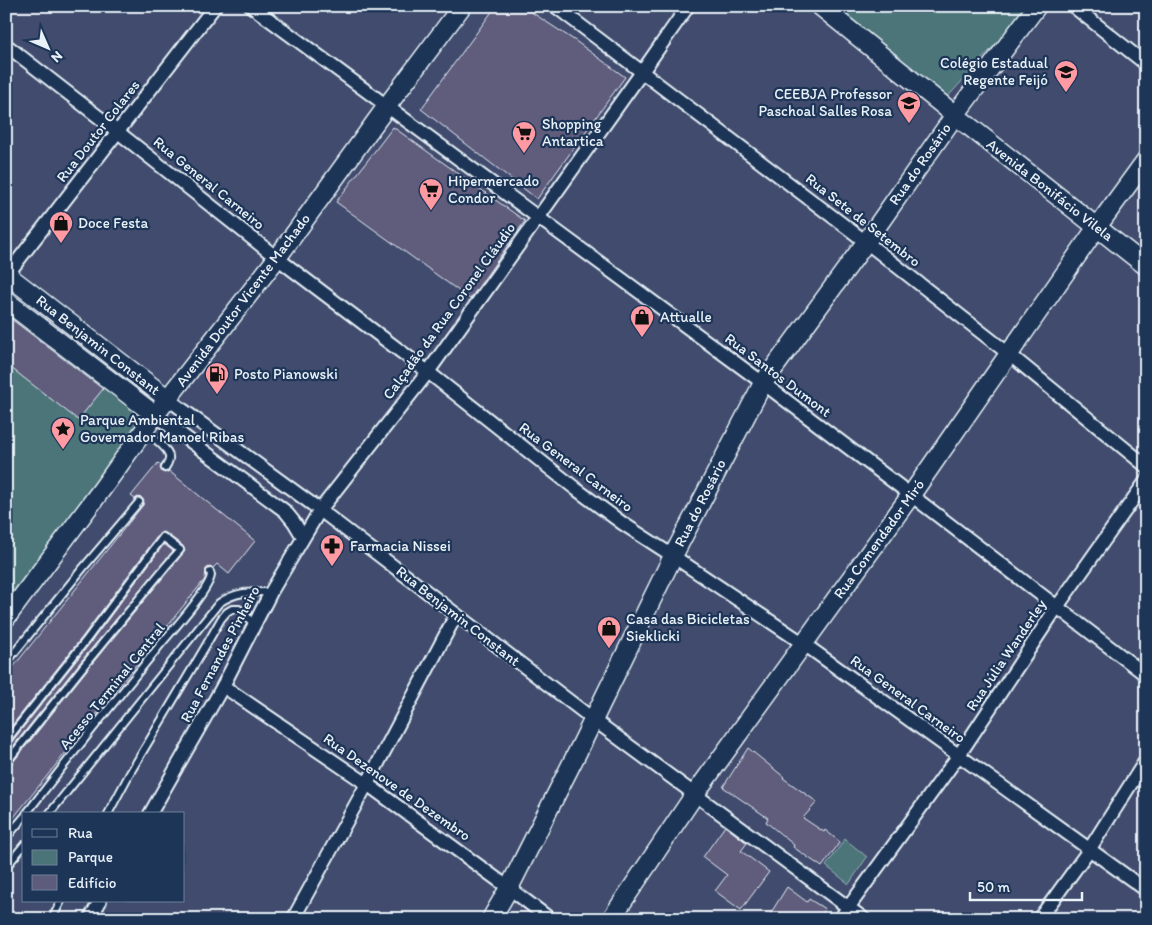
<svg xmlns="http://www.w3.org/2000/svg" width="1152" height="925" viewBox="0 0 1152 925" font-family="Itim,sans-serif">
	<rect width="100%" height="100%" fill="#304162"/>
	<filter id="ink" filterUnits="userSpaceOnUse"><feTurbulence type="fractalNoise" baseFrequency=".02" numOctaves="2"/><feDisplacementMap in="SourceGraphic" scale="10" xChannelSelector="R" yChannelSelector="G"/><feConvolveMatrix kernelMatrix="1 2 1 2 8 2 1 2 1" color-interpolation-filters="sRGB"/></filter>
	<g filter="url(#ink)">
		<path fill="#414c6d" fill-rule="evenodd" d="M6,6H1146V919H6V609L149,414L6,303ZM24,814H184V901H24Z"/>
		<g fill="#4b7479" stroke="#9ab2b8">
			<path d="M826,6H1030L944,101Z"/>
			<path d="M6,304L143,416L95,484L6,601Z"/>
			<path d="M845,839L867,857L849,884L826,866Z"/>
		</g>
		<g fill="#5e5c7c" stroke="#e8f1f8">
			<path d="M496,6H522L574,40L625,77L537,199L421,109Z"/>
			<path d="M393,127L525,221L470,299L336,202Z"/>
			<path d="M6,315L103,389L78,420L6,364Z"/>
			<path d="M158,463L161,465L160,468L162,472L165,473L169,471L255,541L229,574L217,564L213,568L209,567L206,569L205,579L6,827V768L10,766L86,671L185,551L183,546L166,533L162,532L159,534L83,636L6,733V676L143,505L144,501L142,498L138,497L135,499L131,496Z"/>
			<path d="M164,544L173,551L78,665L6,755V746L10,744L91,642Z"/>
			<path d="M748,748L784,777L783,778L817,802L803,818L824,832L825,830L840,842L822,867L793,847L794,845L766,822L768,818L723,787Z"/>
			<path d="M725,826L747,843L741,851L769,872L741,910L715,891L727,875L703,857Z"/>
			<path d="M787,887L807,902L809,899L825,909L819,919H767Z"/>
		</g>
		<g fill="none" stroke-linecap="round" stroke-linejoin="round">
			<g stroke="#e8f1f8" stroke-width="10">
				<g id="lane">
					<path d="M145,431C151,436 168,448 169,456C170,461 167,465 165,468"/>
					<path d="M6,663L83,568L139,502"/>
					<path d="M6,741L87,639L163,537L180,550L166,566L82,668L6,763"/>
					<path d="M26,814C69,758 113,703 157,649C168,635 210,590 211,575L210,572"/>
					<path d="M49,814L219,603C237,591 250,592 271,592"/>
					<path d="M108,814L130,773L205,647L221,619L227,612L232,609H239L244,613L254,625"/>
					<path d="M6,838L24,817"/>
					<path d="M6,867L24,845"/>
					<path d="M52,919L61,901"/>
				</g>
			</g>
			<g stroke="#e8f1f8" stroke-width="16">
				<g id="street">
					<path d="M251,6L763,383L911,495L1146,675"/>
					<path d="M555,6L866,242L1009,354L1146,466"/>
					<path d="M1073,6L1146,64"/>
					<path d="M6,45L118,132L277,258L428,372L576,489L622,523L673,556L804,644L1146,890"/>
					<path d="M6,276L215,6"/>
					<path d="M168,399L320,510L594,720L864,919"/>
					<path d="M155,415L285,511L294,522L303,537"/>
					<path d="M223,686L367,784L509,888L550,919"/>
					<path d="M150,814L223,686L271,592L320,510L428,372L642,72L688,6"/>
					<path d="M90,919L100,901"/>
					<path d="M293,919L367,784L456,615"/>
					<path d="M840,919L959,755L1057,607L1146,481"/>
					<path d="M1039,919L1089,850L1146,760"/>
				</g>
			</g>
			<g stroke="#e8f1f8" stroke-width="21">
				<g id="secondary">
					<path d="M820,6L955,115L1146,266"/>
					<path d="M6,274L168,399"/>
					<path d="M6,301L155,415"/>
					<path d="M6,618L102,489L155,415L277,258L387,106L462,6"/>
					<path d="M491,919L509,888L580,747L673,556L763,383L866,242L955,115L1037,6"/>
					<path d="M611,919L695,794L911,495L1097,227L1146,160"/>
				</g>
			</g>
			<use href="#lane" stroke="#1d3557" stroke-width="6"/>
			<use href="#street" stroke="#1d3557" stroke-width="12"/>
			<use href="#secondary" stroke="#1d3557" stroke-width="18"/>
		</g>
	</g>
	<defs>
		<g id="school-pin" transform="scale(1.25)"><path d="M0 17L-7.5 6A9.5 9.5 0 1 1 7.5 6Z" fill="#ff9aa2" stroke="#1d3557"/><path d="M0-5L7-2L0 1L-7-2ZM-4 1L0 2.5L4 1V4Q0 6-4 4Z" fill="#111"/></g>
		<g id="supermarket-pin" transform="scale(1.25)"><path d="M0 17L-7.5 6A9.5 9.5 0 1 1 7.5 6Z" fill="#ff9aa2" stroke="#1d3557"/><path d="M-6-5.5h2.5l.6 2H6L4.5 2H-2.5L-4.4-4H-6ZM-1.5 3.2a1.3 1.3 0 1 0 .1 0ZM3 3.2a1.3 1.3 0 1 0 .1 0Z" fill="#111"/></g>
		<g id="shop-pin" transform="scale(1.25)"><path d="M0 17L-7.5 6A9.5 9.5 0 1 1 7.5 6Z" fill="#ff9aa2" stroke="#1d3557"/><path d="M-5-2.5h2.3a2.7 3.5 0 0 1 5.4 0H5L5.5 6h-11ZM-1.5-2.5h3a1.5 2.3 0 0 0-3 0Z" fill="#111"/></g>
		<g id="fuel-pin" transform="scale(1.25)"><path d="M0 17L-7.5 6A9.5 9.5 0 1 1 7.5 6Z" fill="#ff9aa2" stroke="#1d3557"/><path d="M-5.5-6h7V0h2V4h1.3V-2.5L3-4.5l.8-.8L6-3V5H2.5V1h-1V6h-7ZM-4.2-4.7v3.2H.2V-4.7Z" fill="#111"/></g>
		<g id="sight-pin" transform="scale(1.25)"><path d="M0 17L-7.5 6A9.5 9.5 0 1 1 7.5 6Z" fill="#ff9aa2" stroke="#1d3557"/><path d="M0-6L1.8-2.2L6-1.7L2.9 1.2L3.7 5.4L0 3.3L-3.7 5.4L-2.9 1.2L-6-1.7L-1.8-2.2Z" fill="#111"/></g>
		<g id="pharmacy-pin" transform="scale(1.25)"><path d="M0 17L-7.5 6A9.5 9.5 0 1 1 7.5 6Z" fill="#ff9aa2" stroke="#1d3557"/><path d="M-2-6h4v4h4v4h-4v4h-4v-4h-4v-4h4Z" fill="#111"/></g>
	</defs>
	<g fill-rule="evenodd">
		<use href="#school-pin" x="1066" y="72"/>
		<use href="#school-pin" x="909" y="103"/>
		<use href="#supermarket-pin" x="524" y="133"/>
		<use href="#supermarket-pin" x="431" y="190"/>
		<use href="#shop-pin" x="61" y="223"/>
		<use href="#shop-pin" x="642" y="317"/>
		<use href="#fuel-pin" x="217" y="374"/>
		<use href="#sight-pin" x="63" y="429"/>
		<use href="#pharmacy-pin" x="332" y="546"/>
		<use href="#shop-pin" x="609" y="628"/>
	</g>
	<g text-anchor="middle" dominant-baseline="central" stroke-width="4.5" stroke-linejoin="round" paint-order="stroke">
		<g font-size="15" fill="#e8f1f8" stroke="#1d3557" text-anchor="start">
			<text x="1048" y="63" text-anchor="end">Colégio Estadual<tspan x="1048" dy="17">Regente Feijó</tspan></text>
			<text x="892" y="94" text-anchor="end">CEEBJA Professor<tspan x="892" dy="17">Paschoal Salles Rosa</tspan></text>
			<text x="542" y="124">Shopping<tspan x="542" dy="17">Antartica</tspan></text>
			<text x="448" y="181">Hipermercado<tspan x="448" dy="17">Condor</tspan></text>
			<text x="78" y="223">Doce Festa</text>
			<text x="660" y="317">Attualle</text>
			<text x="234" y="374">Posto Pianowski</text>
			<text x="80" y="420">Parque Ambiental<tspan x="80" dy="17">Governador Manoel Ribas</tspan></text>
			<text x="350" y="546">Farmacia Nissei</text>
			<text x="626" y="619">Casa das Bicicletas<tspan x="626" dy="17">Sieklicki</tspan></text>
		</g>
		<g font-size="15" fill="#e8f1f8" stroke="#1d3557">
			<text transform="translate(98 131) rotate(-52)">Rua Doutor Colares</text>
			<text transform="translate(920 164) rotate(-55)">Rua do Rosário</text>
			<text transform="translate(209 183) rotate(39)">Rua General Carneiro</text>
			<text transform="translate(1050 190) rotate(38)">Avenida Bonifácio Vilela</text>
			<text transform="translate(863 220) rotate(38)">Rua Sete de Setembro</text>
			<text transform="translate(243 300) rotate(-53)">Avenida Doutor Vicente Machado</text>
			<text transform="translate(449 311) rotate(-54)">Calçadão da Rua Coronel Cláudio</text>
			<text transform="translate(98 345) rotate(38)">Rua Benjamin Constant</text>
			<text transform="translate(778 375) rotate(37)">Rua Santos Dumont</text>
			<text transform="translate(576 467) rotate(37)">Rua General Carneiro</text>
			<text transform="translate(700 503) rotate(-63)">Rua do Rosário</text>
			<text transform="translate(879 539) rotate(-54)">Rua Comendador Miró</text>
			<text transform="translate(458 616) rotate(38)">Rua Benjamin Constant</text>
			<text transform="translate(220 654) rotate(-62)">Rua Fernandes Pinheiro</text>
			<text transform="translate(1006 655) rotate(-56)">Rua Júlia Wanderley</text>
			<text transform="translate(112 686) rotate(-51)">Acesso Terminal Central</text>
			<text transform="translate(908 699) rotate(36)">Rua General Carneiro</text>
			<text transform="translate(397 787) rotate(35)">Rua Dezenove de Dezembro</text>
		</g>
	</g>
	<rect width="1152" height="925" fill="none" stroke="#1d3557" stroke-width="25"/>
	<rect x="12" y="12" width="1127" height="900" fill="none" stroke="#e8f1f8" stroke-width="2" filter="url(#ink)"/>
	<rect x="22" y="812" width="162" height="90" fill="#1d3557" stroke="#6e8097"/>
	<rect x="32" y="829" width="25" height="8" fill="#1d3557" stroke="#6e8097"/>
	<text x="68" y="838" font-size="15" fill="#e8f1f8">Rua</text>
	<rect x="32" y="850" width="25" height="15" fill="#4b7479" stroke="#6e8097"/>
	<text x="68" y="862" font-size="15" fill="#e8f1f8">Parque</text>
	<rect x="32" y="875" width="25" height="15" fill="#5e5c7c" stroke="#6e8097"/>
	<text x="68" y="888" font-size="15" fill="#e8f1f8">Edifício</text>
	<g transform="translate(48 48) rotate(135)" stroke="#1d3557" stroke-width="4" paint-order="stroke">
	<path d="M0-4L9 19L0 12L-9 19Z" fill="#e8f1f8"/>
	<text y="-8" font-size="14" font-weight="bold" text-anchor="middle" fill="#e8f1f8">N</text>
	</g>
	<path d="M970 892v8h112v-8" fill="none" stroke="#e8f1f8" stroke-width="2.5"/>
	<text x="977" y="892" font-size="15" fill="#e8f1f8" stroke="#1d3557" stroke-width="4" paint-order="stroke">50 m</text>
</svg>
